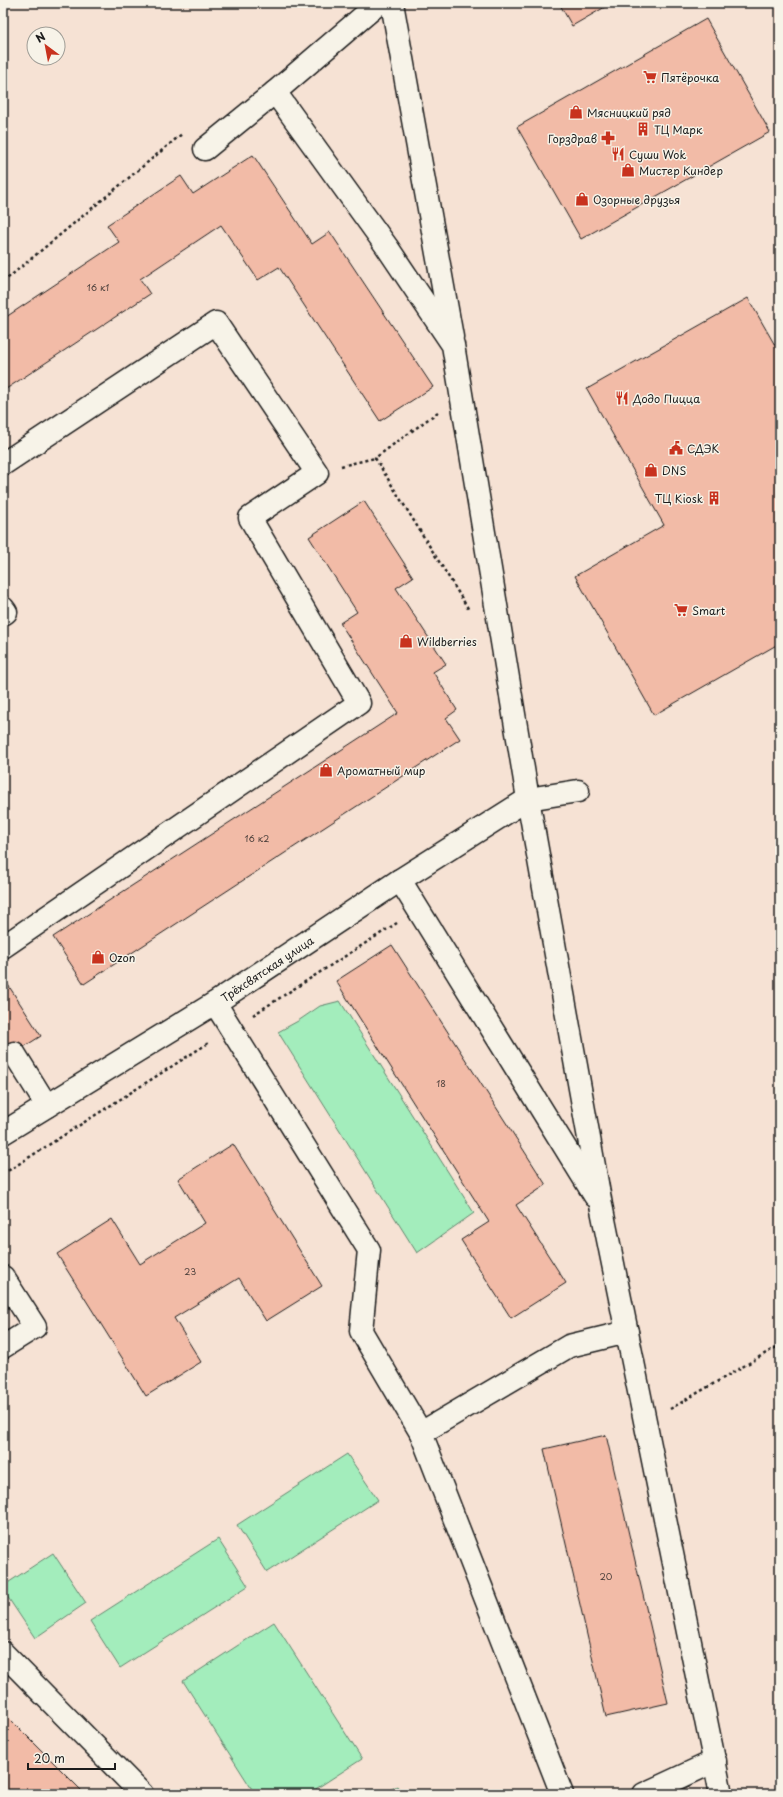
<svg xmlns="http://www.w3.org/2000/svg" width="783" height="1797" viewBox="0 0 783 1797" font-family="'Playpen Sans',sans-serif">
	<rect width="100%" height="100%" fill="#f6e2d4"/>
	<filter id="ink" filterUnits="userSpaceOnUse"><feTurbulence type="fractalNoise" baseFrequency=".025" numOctaves="2"/><feDisplacementMap in="SourceGraphic" scale="8" xChannelSelector="R" yChannelSelector="G"/><feConvolveMatrix kernelMatrix="1 2 1 2 8 2 1 2 1" color-interpolation-filters="sRGB"/></filter>
	<g filter="url(#ink)">
		<g fill="#a3edbc" stroke="#60846c">
			<path d="M340,1001L474,1213L417,1253L278,1032L298,1021L320,1006Z"/>
			<path d="M347,1454L378,1500L267,1572L237,1525Z"/>
			<path d="M218,1539L248,1586L120,1668L90,1621Z"/>
			<path d="M53,1553L86,1603L35,1638L3,1590V1586Z"/>
			<path d="M274,1622L362,1759L308,1794H255L183,1681Z"/>
			<path d="M397,1786L402,1794H383Z"/>
		</g>
		<g fill="#f2bba7" stroke="#1c1c1c">
			<path d="M559,3H612L572,26Z"/>
			<path d="M706,19L770,132L581,239L517,127Z"/>
			<path d="M253,155L312,244L330,232L433,387L380,421L279,267L258,280L221,225L140,279L150,294L3,391V319L119,242L107,225L181,176L193,194Z"/>
			<path d="M748,298L780,354V643L654,715L575,576L664,525L587,389Z"/>
			<path d="M364,501L413,577L396,588L446,664L433,672L457,710L446,718L460,739L84,984L53,937L398,713L340,623L357,612L309,537Z"/>
			<path d="M392,945L546,1185L516,1205L566,1283L511,1318L461,1240L489,1222L336,981Z"/>
			<path d="M3,977L41,1036L3,1060Z"/>
			<path d="M233,1144L322,1286L266,1321L239,1278L174,1318L201,1362L146,1396L57,1254L112,1219L140,1264L205,1223L178,1179Z"/>
			<path d="M606,1435L668,1703L606,1717L544,1449Z"/>
			<path d="M3,1712L85,1794H3Z"/>
		</g>
		<g fill="none" stroke-linecap="round" stroke-linejoin="round">
			<g stroke="#1c1c1c" stroke-width="25">
				<g id="minor">
					<path d="M392,3L452,337"/>
					<path d="M275,92L379,3"/>
					<path d="M205,149L275,92L387,247L453,345L528,799L601,1205L721,1794"/>
					<path d="M3,464L216,323L317,473L250,518L359,703L3,947"/>
					<path d="M3,608L6,612L3,614"/>
					<path d="M400,880L595,1196"/>
					<path d="M215,1003L369,1250L361,1331L421,1433L569,1346L627,1332"/>
					<path d="M14,1053L47,1106"/>
					<path id="s1" d="M3,1133L215,1003L400,880L528,799L578,791"/>
					<path d="M3,1277L35,1327L3,1347"/>
					<path d="M421,1433L562,1794"/>
					<path d="M3,1653L142,1794"/>
					<path d="M644,1794L715,1761"/>
				</g>
			</g>
			<g stroke="#1c1c1c" stroke-width="2.5" stroke-dasharray="3 3" stroke-linecap="butt">
				<path d="M3,282L183,133"/>
				<path d="M438,412L375,458L469,610"/>
				<path d="M341,466L375,458"/>
				<path d="M253,1015L397,923"/>
				<path d="M3,1174L210,1042"/>
				<path d="M670,1409L780,1345"/>
			</g>
			<use href="#minor" stroke="#f7f3e8" stroke-width="22"/>
		</g>
	</g>
	<defs>
		<g id="supermarket-bare" transform="scale(1.08)"><path d="M-6-5.5h2.5l.6 2H6L4.5 2H-2.5L-4.4-4H-6ZM-1.5 3.2a1.3 1.3 0 1 0 .1 0ZM3 3.2a1.3 1.3 0 1 0 .1 0Z" fill="#c8321e" stroke="#f7f3e8" stroke-width="2.5" paint-order="stroke"/></g>
		<g id="shop-bare" transform="scale(1.08)"><path d="M-5-2.5h2.3a2.7 3.5 0 0 1 5.4 0H5L5.5 6h-11ZM-1.5-2.5h3a1.5 2.3 0 0 0-3 0Z" fill="#c8321e" stroke="#f7f3e8" stroke-width="2.5" paint-order="stroke"/></g>
		<g id="building-bare" transform="scale(1.08)"><path d="M-4-6H4V6H1V3H-1V6H-4ZM-2.5-4.3h1.7v1.8h-1.7ZM.8-4.3h1.7v1.8H.8ZM-2.5-1h1.7V.8h-1.7ZM.8-1h1.7V.8H.8Z" fill="#c8321e" stroke="#f7f3e8" stroke-width="2.5" paint-order="stroke"/></g>
		<g id="pharmacy-bare" transform="scale(1.08)"><path d="M-2-6h4v4h4v4h-4v4h-4v-4h-4v-4h4Z" fill="#c8321e" stroke="#f7f3e8" stroke-width="2.5" paint-order="stroke"/></g>
		<g id="restaurant-bare" transform="scale(1.08)"><path d="M-5-6h1v4h1v-4h1v4h1v-4h1v5L-1.5 .5V6h-2V.5L-5-1ZM5-6V6H3V1.5H1.5Q1.5-4 5-6Z" fill="#c8321e" stroke="#f7f3e8" stroke-width="2.5" paint-order="stroke"/></g>
		<g id="civic-bare" transform="scale(1.08)"><path d="M-.6-6.5H3V-4.5H.6V-3L4-1V1h2V6H-6V1h2V-1L-.6-3ZM-1.2 2.5V6h2.4V2.5Z" fill="#c8321e" stroke="#f7f3e8" stroke-width="2.5" paint-order="stroke"/></g>
	</defs>
	<g fill-rule="evenodd">
		<use href="#supermarket-bare" x="650" y="77"/>
		<use href="#shop-bare" x="576" y="112"/>
		<use href="#building-bare" x="643" y="129"/>
		<use href="#pharmacy-bare" x="608" y="138"/>
		<use href="#restaurant-bare" x="618" y="154"/>
		<use href="#shop-bare" x="628" y="170"/>
		<use href="#shop-bare" x="582" y="199"/>
		<use href="#restaurant-bare" x="622" y="398"/>
		<use href="#civic-bare" x="676" y="448"/>
		<use href="#shop-bare" x="651" y="470"/>
		<use href="#building-bare" x="714" y="498"/>
		<use href="#supermarket-bare" x="681" y="610"/>
		<use href="#shop-bare" x="406" y="641"/>
		<use href="#shop-bare" x="326" y="770"/>
		<use href="#shop-bare" x="98" y="957"/>
	</g>
	<g text-anchor="middle" dominant-baseline="central" stroke-width="3" stroke-linejoin="round" paint-order="stroke">
		<g font-size="9" fill="#52443f">
			<text x="98" y="287">16 к1</text>
			<text x="257" y="838">16 к2</text>
			<text x="441" y="1083">18</text>
			<text x="190" y="1271">23</text>
			<text x="606" y="1576">20</text>
		</g>
		<g font-size="11" fill="#1c1c1c" stroke="#f7f3e8" text-anchor="start">
			<text x="661" y="77">Пятёрочка</text>
			<text x="587" y="112">Мясницкий ряд</text>
			<text x="654" y="129">ТЦ Марк</text>
			<text x="597" y="138" text-anchor="end">Горздрав</text>
			<text x="629" y="154">Суши Wok</text>
			<text x="639" y="170">Мистер Киндер</text>
			<text x="593" y="199">Озорные друзья</text>
			<text x="633" y="398">Додо Пицца</text>
			<text x="687" y="448">СДЭК</text>
			<text x="662" y="470">DNS</text>
			<text x="703" y="498" text-anchor="end">ТЦ Kiosk</text>
			<text x="692" y="610">Smart</text>
			<text x="417" y="641">Wildberries</text>
			<text x="337" y="770">Ароматный мир</text>
			<text x="109" y="957">Ozon</text>
		</g>
		<g font-size="11" fill="#1c1c1c" stroke="#f7f3e8">
			<text stroke="none"><textPath href="#s1" startOffset="311">Трёхсвятская улица</textPath></text>
		</g>
	</g>
	<rect width="783" height="1797" fill="none" stroke="#f7f3e8" stroke-width="16"/>
	<rect x="8" y="8" width="767" height="1781" fill="none" stroke="#1c1c1c" stroke-width="1.5" filter="url(#ink)"/>
	<g transform="translate(46 46) rotate(328)"><circle r="19" fill="#f7f3e8" stroke="#9f9d96"/>
	<path d="M0-3L7 15L0 10L-7 15Z" fill="#c8321e"/>
	<text y="-6" font-size="11" font-weight="bold" text-anchor="middle" fill="#1c1c1c">N</text>
	</g>
	<path d="M28 1763v6h87v-6" fill="none" stroke="#1c1c1c" stroke-width="2"/>
	<text x="34" y="1763" font-size="12" fill="#1c1c1c" stroke="#f7f3e8" stroke-width="3" paint-order="stroke">20 m</text>
</svg>
